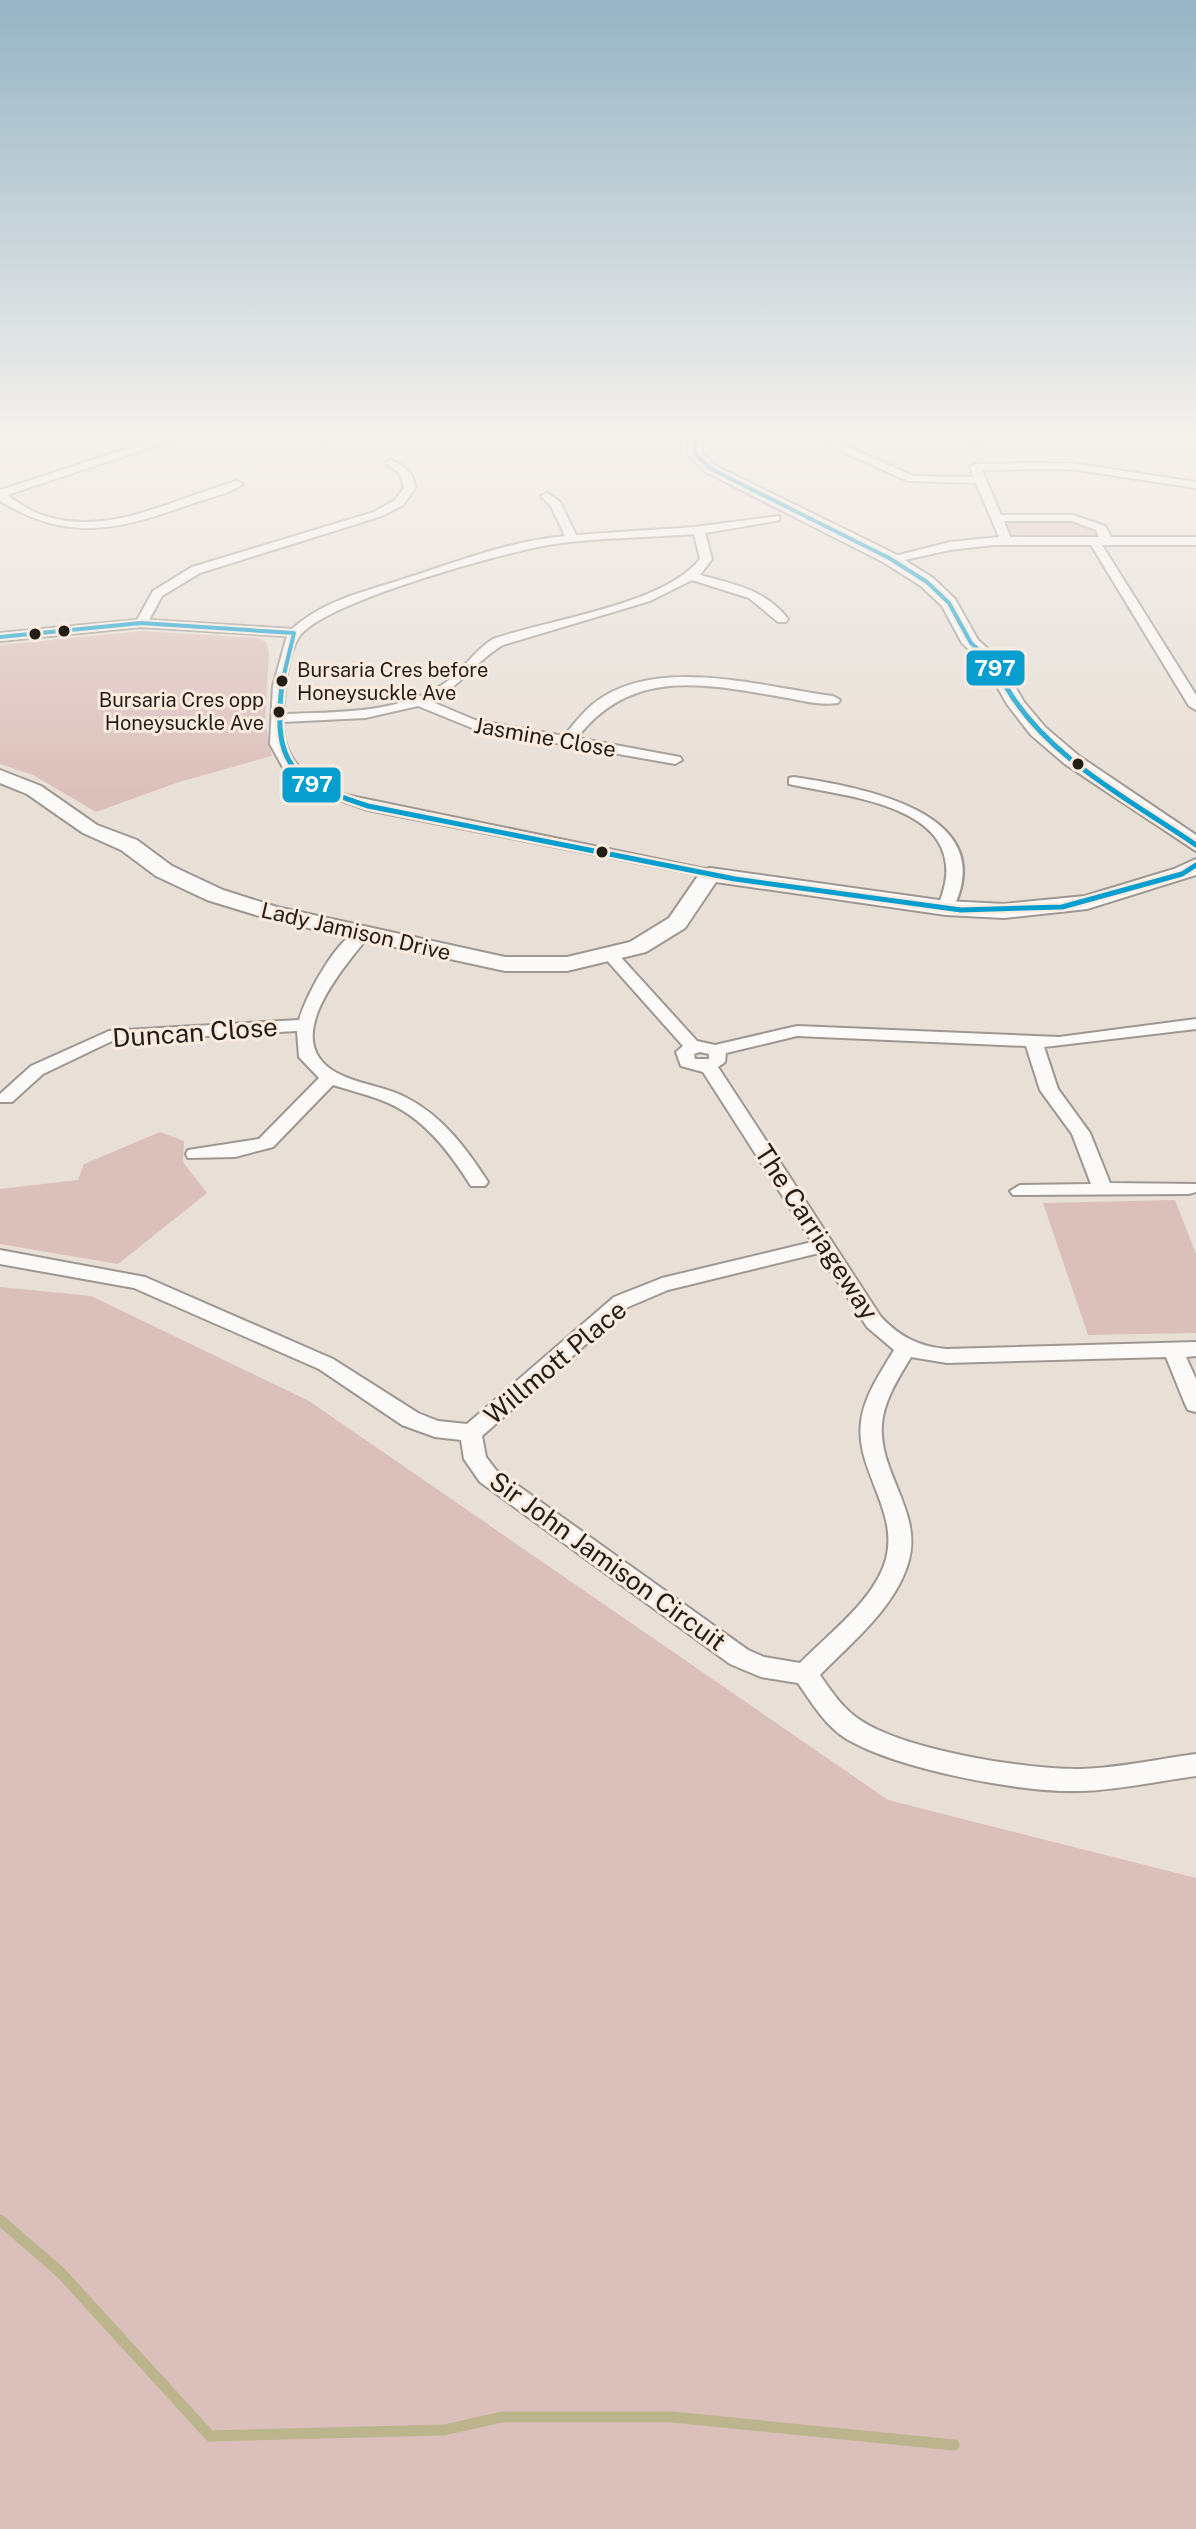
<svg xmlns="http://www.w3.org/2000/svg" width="1196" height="2529" viewBox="0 0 1196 2529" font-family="'Public Sans',sans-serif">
	<rect width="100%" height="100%" fill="#e8dfd7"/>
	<g fill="#dbbfba">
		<path d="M1004,520H1065L1095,527L1102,540H1021L1011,535Z"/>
		<path d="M141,631L258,638L266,642L269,653L265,722L272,756L179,782L96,812L33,775L0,764V645Z"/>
		<path d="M160,1132L184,1141L183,1162L207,1193L118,1264L0,1244V1189L78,1180L84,1164Z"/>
		<path d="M1175,1200L1196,1254V1333L1088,1335L1043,1203Z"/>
		<path d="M0,1287L91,1296L309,1401L888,1800L1196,1878V2529H0Z"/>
	</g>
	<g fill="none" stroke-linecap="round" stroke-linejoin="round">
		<path stroke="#bbb48d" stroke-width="11" d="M0,2220L61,2273L210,2436L444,2430L502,2417H672L954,2445"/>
		<g stroke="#9e9791" stroke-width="4">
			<g id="street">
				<path d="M154,440H172L7,495C19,503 31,512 45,516C110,537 175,498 237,481L243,484C229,494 207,498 191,504C118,530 69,543 0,501V490Z"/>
				<path d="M319,440H330L325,443Z"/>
				<path d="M825,440H833L914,476L974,477L970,467L975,464L1071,463L1196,482V488L1071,469L982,470L1001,515H1073L1105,526L1111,537H1196V545H1102L1196,695V710L1189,706L1091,545H993L950,550L891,563V557L950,542L999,537L976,483L908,481L825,444ZM1004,521H1072L1096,530L1099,537H1010Z"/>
				<path d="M974,440H984V441L979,444Z"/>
				<path d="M391,460C404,465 415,474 415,488L403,505L382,516L200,573L162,596L149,620L292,629C325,599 368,591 410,577C460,560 512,541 565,536L551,506L541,496L547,493L560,502L576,535L694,527L779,516V520L775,521L705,533L712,559L700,575C734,584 766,590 788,619L786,622H778L749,598L692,580L650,601L503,645C475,661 460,688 430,701L475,720L564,736C573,725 582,713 593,704C655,654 762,687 833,696L840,700L838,703C820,706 800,700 782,697C705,684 631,667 577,738L680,757L682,760L675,764L472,728L418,706L365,718L283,722C283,764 310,781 346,795L710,870L715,872V878L368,810L308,789L285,771L270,744L273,686L287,636L141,627L0,641V633L137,620L153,591L192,567L374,512L395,500L404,488L400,474L386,463ZM694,534L700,559C664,605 550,619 493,639C473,651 462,673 442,685C395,714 337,712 283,714C285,690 286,657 299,637C322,602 508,551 554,544C600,537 647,538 694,534Z"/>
				<path d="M794,777C859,787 1004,811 952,911H940L938,908C942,894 948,880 946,865C941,802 835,795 789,784V778Z"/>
				<path d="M363,928L371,933C346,966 276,1040 337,1073C359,1085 385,1086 407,1098C442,1116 467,1149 488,1182L485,1186H471C449,1151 422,1115 381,1100C365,1094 349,1090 333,1085L273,1147L235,1157L188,1158L186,1154L188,1150L259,1139L319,1078L299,1057L297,1031L112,1041L43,1074L12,1102H0V1094L31,1066L109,1031L299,1020C306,996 337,936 363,928Z"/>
				<path d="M611,951L617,953L697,1041L715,1045L797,1026L1059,1037L1196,1019V1029L1044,1047L1058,1089L1090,1133L1110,1183L1196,1184V1192L1189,1194L1013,1195L1010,1191L1020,1185L1091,1184L1072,1134L1040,1090L1026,1046L797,1036L726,1053L725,1062L718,1067L881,1317C900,1337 920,1347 947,1349L1196,1342V1356L1186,1357L1196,1379V1412L1188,1410L1185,1404L1166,1357L947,1363L911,1357C899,1377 884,1400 882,1424C878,1472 922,1511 909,1560C897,1606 852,1642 820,1675C831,1691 843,1709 860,1720C904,1750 1027,1770 1080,1769C1119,1768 1158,1759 1196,1754V1776C1158,1781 1120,1790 1081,1791C1021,1793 896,1769 845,1738C825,1725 811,1702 798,1683L761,1677L730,1664L480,1482L464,1459L461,1440L435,1437L402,1425L319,1369L134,1288L0,1264V1250L145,1277L333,1359L418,1413L438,1421L467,1424L614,1297L662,1278L812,1242L703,1072L681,1066L676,1052L683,1046L603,956ZM700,1052L709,1054V1059H695L694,1054ZM819,1253L867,1327L894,1350C881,1372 864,1396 861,1422C855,1470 899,1510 886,1559C875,1600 828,1634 800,1663L764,1657L748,1650L496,1470L486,1457L482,1436L628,1307L668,1290Z"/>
			</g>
		</g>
		<g stroke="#9e9791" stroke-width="4">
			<g id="secondary">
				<path d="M688,440H702V453L716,466L895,554L933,578L955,599L978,640L998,658L1024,702L1045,727L1079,756L1196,835V851L1065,764L1031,735L1007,704L985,665L962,643L942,606L921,586L883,562L706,472L688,454Z"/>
				<path d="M0,770L41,786L97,825L137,840L172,866L223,890L277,907L505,957H567L630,942L669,918L702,870L710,868L946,901L1004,904L1085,896L1174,869L1196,859V875L1087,909L1004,918L946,915L716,882L685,928L646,952L567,971H505L272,920L207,900L156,876L121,850L83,833L27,794L0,783Z"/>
			</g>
		</g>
		<use href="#street" fill="#fcfaf9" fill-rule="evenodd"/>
		<use href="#secondary" fill="#fcfaf9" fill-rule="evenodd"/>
		<g stroke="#fbebde" stroke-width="8">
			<g id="bus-1-far1">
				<path d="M695,440V454L711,469L889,558L927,582L949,603L971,643L992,662L1006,687"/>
				<path d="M0,637L141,623L294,633L281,687"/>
			</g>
		</g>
		<g stroke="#fbebde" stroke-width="10">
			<g id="bus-1">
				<path d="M282,685C272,767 294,782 368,806L735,879L961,910L1062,907L1182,874L1196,865"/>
				<path d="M1005,685C1047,758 1129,799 1196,845"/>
			</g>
		</g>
		<use href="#bus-1-far1" stroke="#059ecf" stroke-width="4"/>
		<use href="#bus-1" stroke="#059ecf" stroke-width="5"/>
	</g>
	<linearGradient id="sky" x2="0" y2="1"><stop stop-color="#96b4c4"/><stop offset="0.55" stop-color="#f5f1ed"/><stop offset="1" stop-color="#f5f1ed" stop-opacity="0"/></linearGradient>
	<rect width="1196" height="794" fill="url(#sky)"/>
	<g fill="#231d18" stroke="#fbebde" stroke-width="3">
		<circle cx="64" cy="631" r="7"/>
		<circle cx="35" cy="634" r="7"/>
		<circle cx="282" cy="681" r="7"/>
		<circle cx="279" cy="712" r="7"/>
		<circle cx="1078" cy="764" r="7"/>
		<circle cx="602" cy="852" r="7"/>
	</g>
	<g text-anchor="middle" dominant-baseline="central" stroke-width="6" stroke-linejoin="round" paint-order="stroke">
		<g font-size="20" fill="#231d18" stroke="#fbebde" text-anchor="start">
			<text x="297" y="670">Bursaria Cres before<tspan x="297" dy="23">Honeysuckle Ave</tspan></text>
			<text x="264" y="700" text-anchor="end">Bursaria Cres opp<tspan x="264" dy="23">Honeysuckle Ave</tspan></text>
		</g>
		<g font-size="22" fill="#231d18" stroke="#fbebde">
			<text transform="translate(545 737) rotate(10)">Jasmine Close</text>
			<text transform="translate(356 931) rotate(13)">Lady Jamison Drive</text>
		</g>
		<g font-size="26" fill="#231d18" stroke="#fbebde">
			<text transform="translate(195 1032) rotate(-4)">Duncan Close</text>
			<text transform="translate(817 1232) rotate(57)">The Carriageway</text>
			<text transform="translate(555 1362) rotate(-40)">Willmott Place</text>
			<text transform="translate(608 1561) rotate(36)">Sir John Jamison Circuit</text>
		</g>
	</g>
	<g stroke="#fbebde" stroke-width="3">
		<rect x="965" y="649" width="61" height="38" rx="8" fill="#059ecf"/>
		<rect x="281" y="766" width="61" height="38" rx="8" fill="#059ecf"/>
	</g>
	<g font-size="22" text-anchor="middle" font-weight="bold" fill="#fff">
		<text x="995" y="676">797</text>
		<text x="312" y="792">797</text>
	</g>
</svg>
